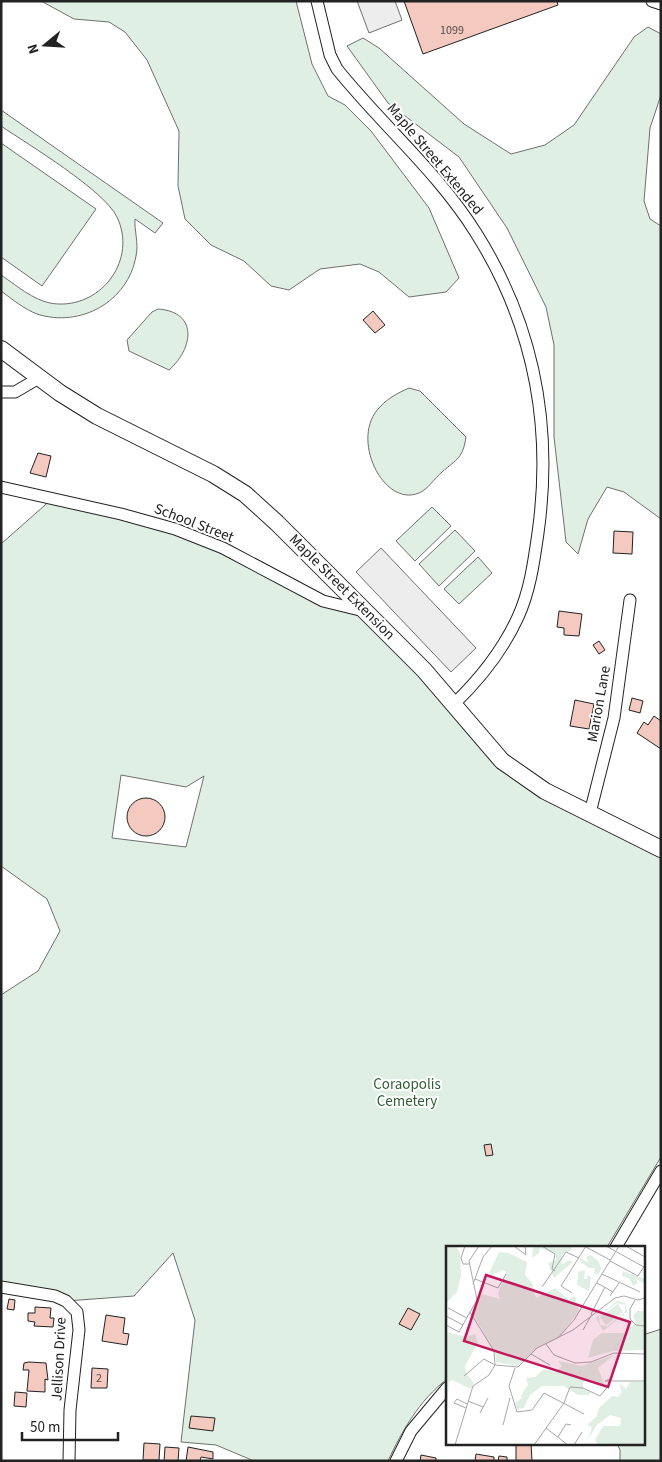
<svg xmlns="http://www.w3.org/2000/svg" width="662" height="1462" viewBox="0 0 662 1462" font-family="'Source Sans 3',sans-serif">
	<rect width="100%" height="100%" fill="#fff"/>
	<g fill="#e0efe3" stroke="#6f6f6f" fill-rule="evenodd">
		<path d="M41,1H296L312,64L328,96L345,105L371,131L429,208L459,278L446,292L409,297L379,272L360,264L320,269L289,290L271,286L244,261L211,245L185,219L178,186L179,131L147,60L125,32L109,22L74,19Z"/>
		<path d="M648,27L661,34V95L650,128L644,201L650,219L661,226V519L624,492L607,487L588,519L578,554L566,542L554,437V345L546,307L507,228L459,157L388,103L347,46L363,38L379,48L464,124L511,154L545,145L574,125L634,37Z"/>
		<path d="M1,110L163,223L155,233L135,219C134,230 139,243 136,256C128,302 80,328 37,314C24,309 12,299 1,291V275C19,287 36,303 58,304C103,306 137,259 117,217C104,190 29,145 1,126Z"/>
		<path d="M1,143L96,209L42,286L1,257Z"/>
		<path d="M158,309C199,312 193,349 169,370L129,351L127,340L152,312Z"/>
		<path d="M409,388L420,391L466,437C463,458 457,459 442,472C435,478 427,490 419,493C383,508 349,437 380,407C388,398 398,393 409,388Z"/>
		<path d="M53,498L175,529L306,593L366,612L502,761L651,844L647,851L661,858V1157L607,1247H447V1379C419,1401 403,1429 388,1461H254L216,1445L181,1442L195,1320L173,1253L134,1296L66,1301L1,1287V995L38,971L60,931L47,899L1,866V544ZM121,775L186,787L204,776L186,847L112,838Z"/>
		<path d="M432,507L451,526L415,561L396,541Z"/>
		<path d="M455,530L475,551L439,586L419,564Z"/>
		<path d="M478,557L492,573L459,604L444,589Z"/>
		<path d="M661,1329V1461H620V1450L617,1443H643V1335Z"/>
	</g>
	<g fill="#ededed" stroke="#6f6f6f">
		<path d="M357,1H395L402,20L369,33Z"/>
		<path d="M381,548L476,648L451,672L356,572Z"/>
	</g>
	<g fill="#f3c9c0" stroke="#222">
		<path d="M404,1H557L558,5L423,54Z"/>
		<path d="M373,311L385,325L375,333L363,320Z"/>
		<path d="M38,453L51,456L46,477L30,473Z"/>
		<path d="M614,531L633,532L632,554L613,553Z"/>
		<path d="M559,611L582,614L579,636L564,635V628L557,627Z"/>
		<path d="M599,641L605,650L599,654L593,645Z"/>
		<path d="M632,698L643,701L640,713L629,710Z"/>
		<path d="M575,700L594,704L589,729L570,726Z"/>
		<path d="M654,716L661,721V749L637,733L644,722L648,725Z"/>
		<circle cx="146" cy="817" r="19"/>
		<path d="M491,1144L493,1155L486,1156L484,1145Z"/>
		<path d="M9,1299L15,1300L14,1310L7,1309Z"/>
		<path d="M35,1307L51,1308L50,1318H54L53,1327L34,1326L35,1322L28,1321V1313H35Z"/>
		<path d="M408,1308L420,1314L411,1330L399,1324Z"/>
		<path d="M106,1315L125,1318L123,1333L129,1334L127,1345L102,1341Z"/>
		<path d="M29,1362L46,1363L48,1380L45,1379V1392L27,1391L29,1370H23L24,1363Z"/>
		<path d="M92,1368L108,1369L107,1388H91Z"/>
		<path d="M15,1392L27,1393L26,1407L14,1406Z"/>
		<path d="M191,1416L215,1418L213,1431L189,1428Z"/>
		<path d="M144,1443L160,1444L159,1460H143Z"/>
		<path d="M516,1443H531L532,1461H516Z"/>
		<path d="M165,1447L179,1448L178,1461H164Z"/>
		<path d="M188,1447L213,1452V1459L201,1457L200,1461H186Z"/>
		<path d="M476,1454L494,1457V1461H475Z"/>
		<path d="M421,1455L436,1458V1461H420Z"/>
		<path d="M499,1456L507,1457V1461H498Z"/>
	</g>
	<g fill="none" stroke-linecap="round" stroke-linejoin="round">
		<g stroke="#222" stroke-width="13">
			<g id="street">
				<path d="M317,1L330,55L337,69C382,125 438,172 476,233C534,325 553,426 538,533C534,561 530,591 518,617C503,650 479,680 453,705"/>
				<path d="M652,1L661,4"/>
				<path d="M1,392H15L39,378"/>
				<path d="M1,487L121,514L175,529L223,548L323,601L364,611"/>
				<path d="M590,813L614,718L630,600"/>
				<path d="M616,1247L661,1171"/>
				<path d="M1,1287L55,1296L66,1301L77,1312L79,1330L70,1410L69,1461"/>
				<path d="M396,1461L411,1431L447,1388"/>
			</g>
		</g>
		<g stroke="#222" stroke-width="18">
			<path id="secondary" d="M1,349L60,393L97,416L213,474L245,494L277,523L424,670L502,761L545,791L661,849"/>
		</g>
		<use href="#street" stroke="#fff" stroke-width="11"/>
		<use href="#secondary" stroke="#fff" stroke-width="16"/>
	</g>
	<g text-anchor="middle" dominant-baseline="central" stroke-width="4" stroke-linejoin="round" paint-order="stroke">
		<g font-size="12" fill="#564c4a">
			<text x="452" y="30">1099</text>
			<text x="99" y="1378">2</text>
		</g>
		<g font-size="15" fill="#222" stroke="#fff">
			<text transform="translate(435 159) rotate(50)">Maple Street Extended</text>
			<text transform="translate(194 523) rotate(21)">School Street</text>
			<text transform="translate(342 587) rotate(45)">Maple Street Extension</text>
			<text transform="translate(599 704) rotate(-80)">Marion Lane</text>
			<text transform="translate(59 1359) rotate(-87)">Jellison Drive</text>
		</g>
		<g font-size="15" fill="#2f5e38" stroke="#fff">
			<text x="407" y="1084">Coraopolis<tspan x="407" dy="17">Cemetery</tspan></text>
		</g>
	</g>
	<g transform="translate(446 1246)">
		<rect width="199" height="199" fill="#fff"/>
		<path d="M0,0H10L14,7L15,29L11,46L0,57ZM87,0H125L126,4L117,7L115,19L123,14L127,16L108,32L102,17L110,14V8L94,2L93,7L86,12ZM53,6L63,7L81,16L79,29L86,37L90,52L109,42L123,54L129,50L133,65L112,93L93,101L71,120L50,116L49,106L25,65L36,48L54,53L52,48L60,26L57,24L45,30L43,27ZM145,9L153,16L155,23L152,29L148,27L149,22H143L134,15V12L143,17L140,11ZM139,24L138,33H141V29L145,31L143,45L131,39L132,26ZM177,25L199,33V38L190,33L192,37L187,40L184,33L176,30ZM171,55L179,57L181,66L157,85L150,72ZM171,57L179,59V66L161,80L154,79L153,70ZM172,58L177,66L160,79L154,71ZM191,65H199V104L167,105L142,112L147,94L156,87H177L190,77L187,70ZM0,86L21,91L29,88L32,97L19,120L20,127L28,137L25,143L6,134L3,136L0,175ZM168,109L152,122L159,140L143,133L137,136V143L145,146L143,149H132L118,140H96L84,149L78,162L71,163L69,157L76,152L75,149L82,139L80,132L89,131L98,123L109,126L116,120L112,115L136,120ZM184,136H199V199H152L149,194L157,180H174L175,172L164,169L151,179L142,193L146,181L141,179L151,170L153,162L166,150L172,151L176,146L173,137L180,143Z" fill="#e0efe3" fill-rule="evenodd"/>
		<path fill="none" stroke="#a7a7a7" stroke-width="1" d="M19,0L15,12L17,18H23M33,0L23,15L31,54L24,66L48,105L49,119M68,0L80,9L79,0M96,0L109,8L106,23L109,25M160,0L198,21M180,0L199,11M140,1L164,14M164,15L192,30L199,19M156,28L194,46M29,33L52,42L60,28M151,37L167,46M27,38L37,11L46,0M96,41L120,6L133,12M126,47L115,40L140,0M164,50L173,37M189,54L184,63V73L190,79L199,80M2,62L21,72M145,68L159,41M0,70L17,79M0,79L13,86L24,66M137,84L146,68M112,92L128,74L173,0M100,98L108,109L129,117L145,116L168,107L199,108M85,108L104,119M49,119L72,121L91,102L127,84L169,52L178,50L192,54L199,52M69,122L63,140L71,166L86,164L98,147L138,168M18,130L38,113L49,119M164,133L159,135H199M22,155L37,161M20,162L8,157L11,153L21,158M34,167L42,152M57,179L64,152M100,182L122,199M112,191L120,178L125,179M9,199L27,140L43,129L49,119M88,199L118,157L124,141L137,142L154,150L164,138M128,199L136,186"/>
		<path fill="#c2185b" fill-opacity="0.15" stroke="#c2185b" stroke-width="2.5" d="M40,29L184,76L162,141L18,95Z"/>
		<rect width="199" height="199" fill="none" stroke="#222" stroke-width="2.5"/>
	</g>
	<rect width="662" height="1462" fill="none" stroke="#222222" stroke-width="5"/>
	<g transform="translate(45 45) rotate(252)" stroke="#ffffff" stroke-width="4" paint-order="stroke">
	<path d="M0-4L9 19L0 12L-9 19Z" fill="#222222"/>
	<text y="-8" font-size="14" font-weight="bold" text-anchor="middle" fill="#222222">N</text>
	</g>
	<path d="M22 1432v8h96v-8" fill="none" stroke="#222222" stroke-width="2.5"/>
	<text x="30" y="1432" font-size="15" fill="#222222" stroke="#ffffff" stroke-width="4" paint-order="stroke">50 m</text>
</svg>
